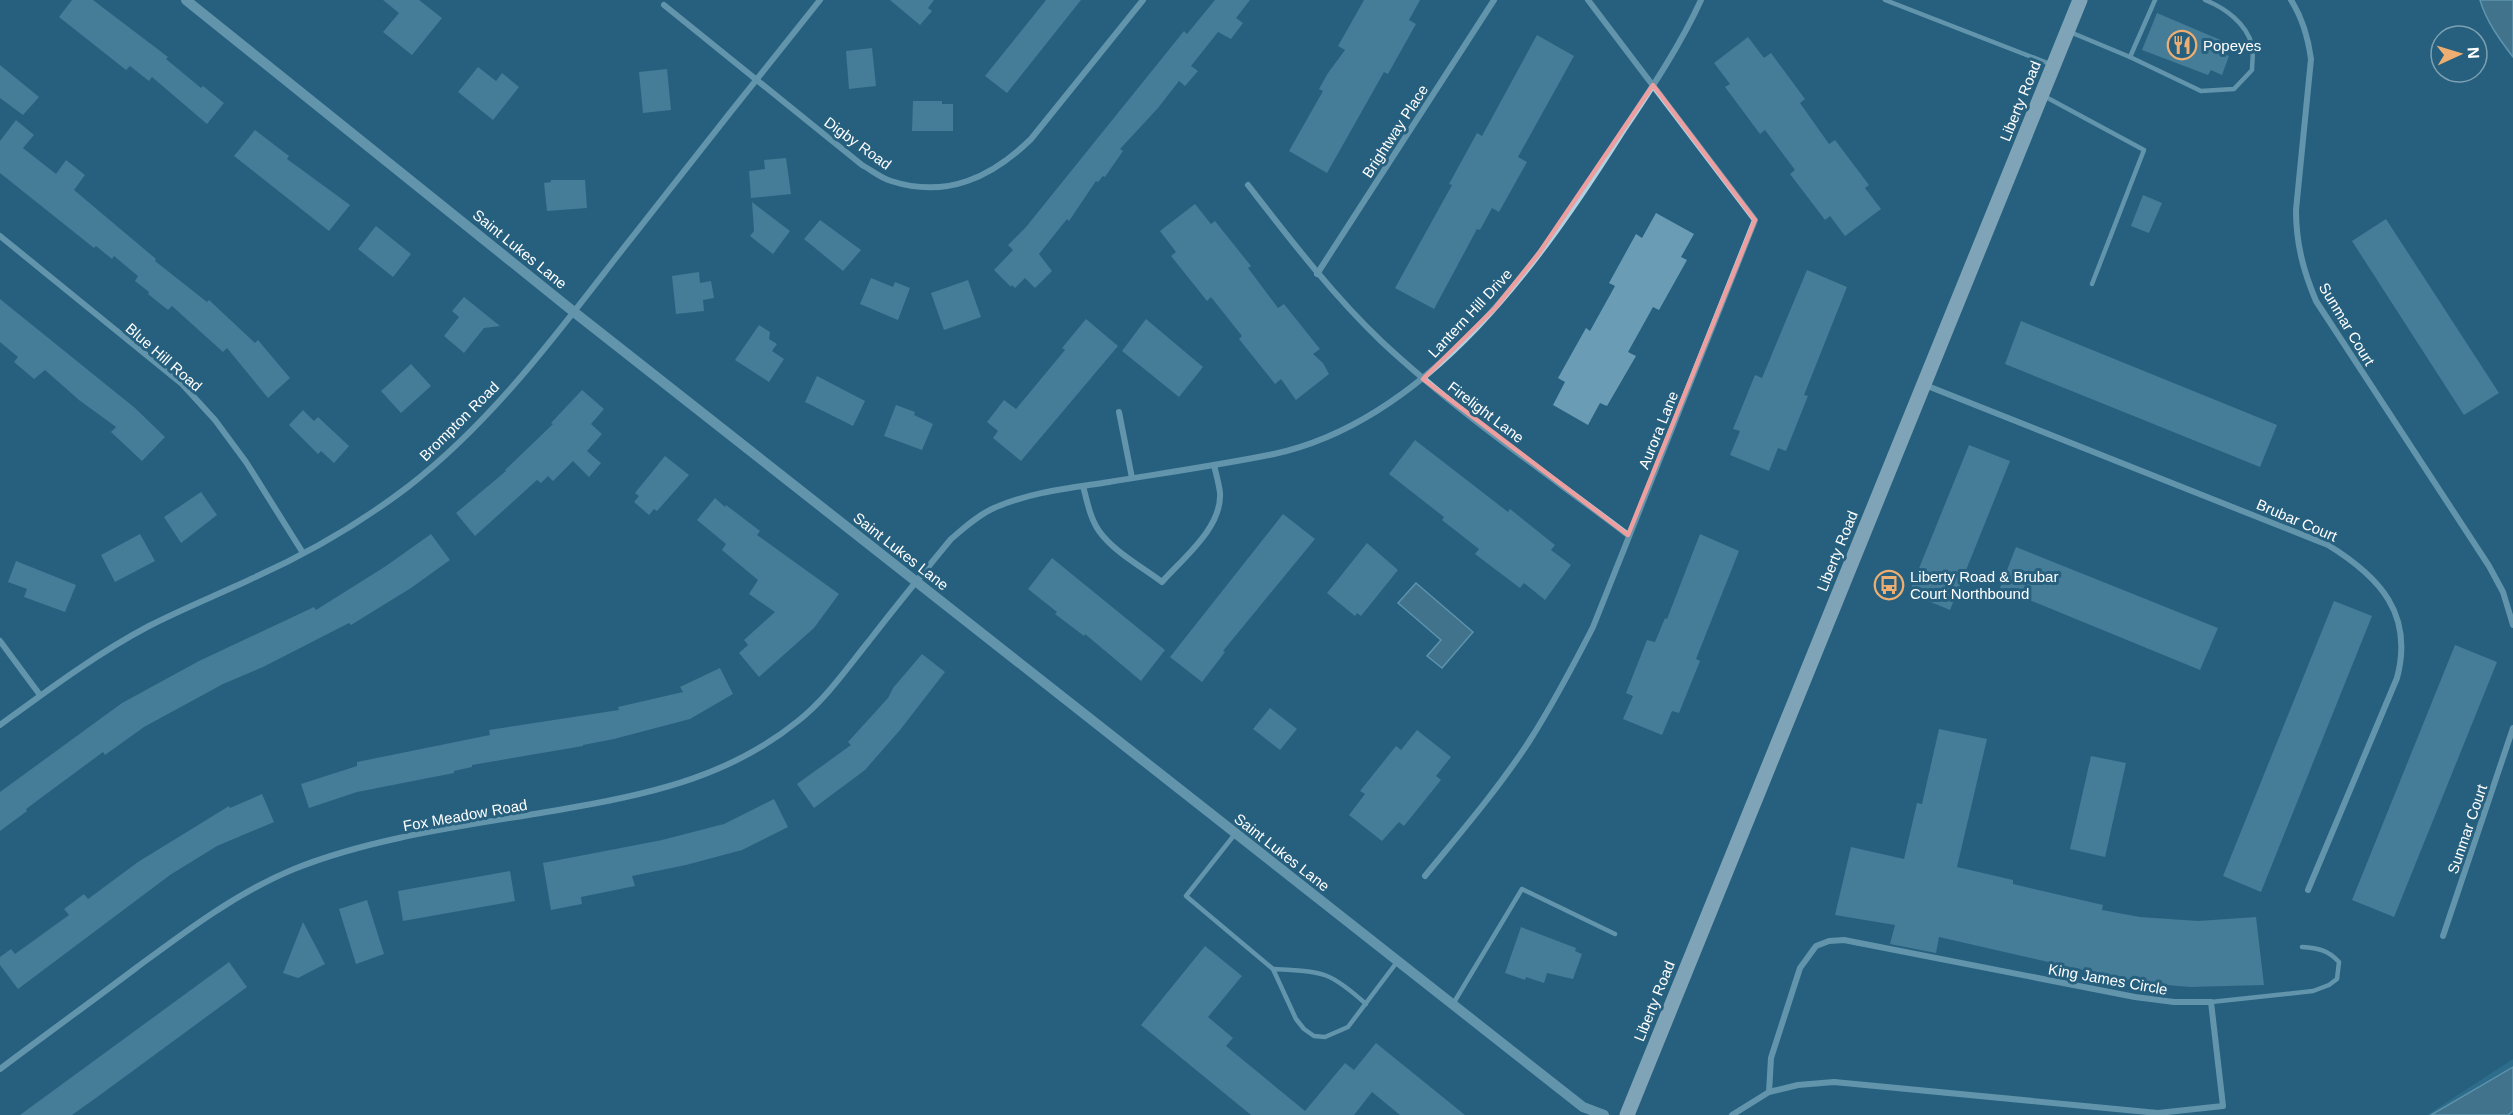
<svg xmlns="http://www.w3.org/2000/svg" width="2513" height="1115" viewBox="0 0 2513 1115" font-family="Arial,sans-serif">
	<rect width="100%" height="100%" fill="#26607e"/>
	<path fill="#367a9a" d="M2513,1059V1115H2427Z"/>
	<g fill="#628ba0" stroke="#a0d0e6" stroke-width="1.5">
		<path d="M2480,0H2513V57C2500,40 2486,21 2480,0Z"/>
		<path d="M1416,583L1473,632L1442,668L1427,656L1441,640L1398,603Z"/>
		<path d="M2513,1067V1111L2508,1115H2431Z"/>
	</g>
	<g fill="#6a9db5">
		<path d="M72,0H93L168,57L166,59L201,88L203,86L224,103L207,124L152,77L149,81L130,66L126,70L59,17Z"/>
		<path d="M383,0H419L442,18L412,55L383,32L399,13Z"/>
		<path d="M890,0H934L928,8L932,11L920,25Z"/>
		<path d="M1046,0H1081L1007,93L985,76Z"/>
		<path d="M1215,0H1250L1236,18L1243,23L1231,39L1218,32L1191,66L1198,71L1185,86L1179,81L1158,108L1120,149L1123,151L1105,177L1103,176L1098,182L1096,181L1069,221L1067,219L1039,254L1052,271L1035,288L1025,278L1015,288L1012,285L1011,287L994,270L1013,250L1008,245L1026,227L1184,31L1187,34Z"/>
		<path d="M1364,0H1420L1409,20L1416,24L1388,74L1384,72L1327,173L1289,151L1323,91L1319,89L1328,73L1345,50L1338,46Z"/>
		<path d="M2157,13L2223,41L2218,51L2229,56L2222,75L2211,70L2208,75L2142,50Z"/>
		<path d="M1537,35L1574,56L1518,157L1527,162L1499,212L1492,208L1480,230L1477,229L1434,309L1395,288L1452,185L1449,184L1477,133L1482,136Z"/>
		<path d="M1748,37L1764,58L1771,53L1805,99L1800,103L1829,144L1835,140L1869,185L1865,188L1881,209L1845,236L1830,216L1825,220L1790,174L1795,170L1765,130L1760,134L1725,87L1730,84L1714,63Z"/>
		<path d="M872,48L876,86L849,89L846,51Z"/>
		<path d="M0,65L39,97L23,115L0,98Z"/>
		<path d="M478,67L496,81L502,73L519,87L493,120L458,92Z"/>
		<path d="M667,69L671,110L643,113L639,72Z"/>
		<path d="M913,101H942V104H953V131H912Z"/>
		<path d="M16,120L34,135L23,148L56,174L66,160L85,175L74,190L156,259L155,261L207,302L209,300L255,343L258,340L290,378L268,398L227,348L223,352L172,306L168,310L148,294L149,292L135,281L138,276L114,256L112,259L96,246L94,248L0,173V141Z"/>
		<path d="M255,130L289,156L287,159L350,205L329,231L234,156Z"/>
		<path d="M786,158L791,194L751,198L749,171L765,169L764,160Z"/>
		<path d="M551,180H585L587,208L547,211L544,183L551,182Z"/>
		<path d="M2143,195L2162,203L2149,233L2131,226Z"/>
		<path d="M752,202L790,231L773,254L750,236L754,231Z"/>
		<path d="M1195,204L1211,224L1215,221L1251,266L1248,268L1278,308L1284,304L1320,349L1313,354L1323,363L1329,374L1296,400L1281,379L1275,384L1239,339L1242,336L1211,297L1207,301L1171,256L1176,252L1160,231Z"/>
		<path d="M1656,213L1694,234L1681,257L1687,260L1659,310L1653,307L1628,352L1636,356L1607,406L1600,403L1588,425L1553,405L1565,382L1558,378L1586,328L1590,331L1615,286L1609,283L1636,234L1642,238Z"/>
		<path d="M2386,219L2499,393L2464,415L2352,241Z"/>
		<path d="M820,220L861,250L843,271L804,239Z"/>
		<path d="M376,226L411,254L393,277L358,249Z"/>
		<path d="M1807,270L1847,287L1804,395L1808,396L1786,451L1778,448L1769,471L1730,455L1740,431L1733,429L1755,375L1762,378Z"/>
		<path d="M699,272L700,283L711,281L714,298L703,300L704,311L676,314L672,276Z"/>
		<path d="M871,278L893,287L895,282L910,288L898,320L860,304Z"/>
		<path d="M968,280L981,317L944,330L931,293Z"/>
		<path d="M464,297L500,326L484,328L464,353L444,336L459,317L452,311Z"/>
		<path d="M0,299L135,408L165,437L142,461L111,432L116,427L79,400L45,370L34,379L14,362L18,357L0,342Z"/>
		<path d="M1086,319L1118,346L1021,461L993,438L998,431L987,422L1004,400L1016,409L1065,350L1062,348Z"/>
		<path d="M1146,319L1203,367L1179,397L1122,351Z"/>
		<path d="M2021,321L2277,425L2260,467L2005,364Z"/>
		<path d="M759,325L770,332L769,339L777,344L772,351L784,359L769,382L735,360Z"/>
		<path d="M411,364L431,386L401,413L381,391Z"/>
		<path d="M817,376L865,401L853,426L805,402Z"/>
		<path d="M582,390L604,409L591,424L602,434L587,451L601,463L589,477L573,461L553,481L548,476L541,483L537,480L475,536L456,513L506,471L505,470L553,424L551,423Z"/>
		<path d="M896,405L915,412L914,415L933,424L922,450L884,436Z"/>
		<path d="M303,410L314,421L318,417L349,446L334,463L321,451L318,454L289,425Z"/>
		<path d="M1415,440L1508,512L1510,509L1555,545L1551,550L1571,565L1545,600L1524,583L1520,588L1475,554L1479,549L1442,520L1444,517L1389,474Z"/>
		<path d="M1969,445L2010,461L1950,610L1909,593Z"/>
		<path d="M665,456L689,475L657,511L654,509L649,515L634,502L639,496L635,493Z"/>
		<path d="M201,492L217,515L181,543L164,517Z"/>
		<path d="M715,498L725,507L726,505L760,531L757,535L839,594L814,628L759,677L739,653L748,645L744,640L775,612L749,594L758,580L722,550L726,544L697,520Z"/>
		<path d="M1283,514L1315,539L1223,651L1225,652L1202,682L1170,657Z"/>
		<path d="M140,534L155,561L115,582L101,555Z"/>
		<path d="M431,534L450,560L411,588L351,625L349,623L263,667L223,684L144,727L105,755L103,752L26,809L27,811L0,831V792L122,703L199,661L314,607L316,610L386,566Z"/>
		<path d="M1700,534L1739,551L1696,659L1700,661L1679,713L1672,711L1662,735L1623,719L1633,696L1626,693L1647,640L1655,642L1665,618L1667,619Z"/>
		<path d="M1367,543L1398,570L1361,616L1357,613L1355,616L1327,593Z"/>
		<path d="M2016,547L2218,628L2200,670L2000,588Z"/>
		<path d="M1052,558L1165,650L1141,681L1085,634L1084,636L1055,614L1057,612L1028,589Z"/>
		<path d="M16,561L76,585L65,612L24,597L27,589L8,582Z"/>
		<path d="M2334,601L2372,616L2261,892L2223,876Z"/>
		<path d="M2455,645L2497,662L2394,917L2352,900Z"/>
		<path d="M922,654L945,672L900,730L865,770L814,808L797,784L851,745L848,742L888,698L893,688Z"/>
		<path d="M720,668L733,694L690,719L614,739L583,745V746L472,765V767L454,771V773L357,792L309,808L301,784L357,766V762L490,735L489,730L619,710L618,707L683,692L680,687Z"/>
		<path d="M1270,708L1297,729L1280,750L1253,729Z"/>
		<path d="M1939,729L1987,739L1957,867L2013,880V884L2103,905L2102,910L2140,917L2198,921L2256,917L2264,985L2190,987L2121,981L2086,974L2087,971L1939,937L1936,953L1890,944L1895,925L1835,915L1851,847L1904,859L1917,803L1922,804Z"/>
		<path d="M1417,730L1451,757L1436,776L1441,780L1404,826L1399,822L1382,841L1349,815L1365,794L1360,791L1396,746L1401,750Z"/>
		<path d="M2091,756L2126,763L2105,857L2070,849Z"/>
		<path d="M262,794L274,822L217,846L170,875L18,989L0,965V957L11,949L15,954L69,915L64,909L84,894L88,899L138,862L229,806L230,808Z"/>
		<path d="M774,799L788,827L742,850L686,865L632,876L635,886L581,897L582,904L551,910L543,863L662,840L724,824Z"/>
		<path d="M510,871L515,901L403,921L398,891Z"/>
		<path d="M367,900L384,954L356,964L339,909Z"/>
		<path d="M303,922L325,964L298,978L283,973Z"/>
		<path d="M1521,927L1576,948L1575,951L1582,954L1573,979L1547,973L1544,983L1526,977L1525,980L1505,973Z"/>
		<path d="M1205,946L1242,976L1208,1017L1233,1038L1226,1046L1305,1111L1345,1063L1354,1070L1376,1043L1465,1115H1400L1372,1092L1354,1115H1251L1141,1025Z"/>
		<path d="M229,962L247,987L100,1095L72,1115H20Z"/>
	</g>
	<g fill="none" stroke-linecap="round" stroke-linejoin="round">
		<g stroke="#acd3e5" stroke-width="4.5">
			<path d="M1885,0L2050,64"/>
			<path d="M2070,32L2130,57L2201,91L2234,89L2252,70C2252,62 2254,52 2252,45C2246,23 2225,8 2205,0"/>
			<path d="M2130,57L2155,0"/>
			<path d="M2044,96L2144,150L2092,284"/>
			<path d="M1235,834L1186,896L1273,969L1296,1019L1304,1029L1314,1036L1325,1037L1348,1027L1397,962"/>
			<path d="M1273,969C1323,972 1328,970 1366,1004"/>
			<path d="M2211,1002L2313,991L2329,985L2337,979L2339,962C2328,950 2318,948 2302,947"/>
			<path d="M1453,1004L1522,889L1615,934"/>
		</g>
		<g stroke="#acd3e5" stroke-width="6">
			<path d="M2291,0C2303,19 2308,37 2311,59L2296,210C2296,243 2303,270 2316,301L2489,566L2503,592L2513,625"/>
			<path d="M664,5L862,165C871,170 881,178 891,181C947,199 992,177 1031,139L1143,0"/>
			<path d="M1248,185C1290,239 1331,293 1381,341C1457,412 1545,472 1628,535"/>
			<path d="M0,236L182,384L215,420L246,462L303,553"/>
			<path d="M1317,274L1494,0"/>
			<path d="M1925,385L2328,545C2380,577 2414,614 2397,678L2308,890"/>
			<path d="M1119,412L1132,478"/>
			<path d="M1083,486C1087,501 1090,518 1099,531C1114,552 1142,567 1162,582C1183,558 1222,528 1220,493C1219,484 1216,474 1214,465"/>
			<path d="M0,641L40,695"/>
			<path d="M0,725C48,690 96,654 149,626C182,609 217,595 251,579C305,555 362,522 409,486C490,423 553,339 615,259C683,172 751,86 820,0"/>
			<path d="M1425,876C1461,832 1499,788 1530,740C1553,704 1573,666 1593,627L1755,220L1588,0"/>
			<path d="M2443,936L2513,728"/>
			<path d="M0,1069C45,1035 91,1002 136,968C186,931 236,893 294,869C381,834 482,824 575,807C656,793 733,774 798,721C826,699 847,668 869,641C896,606 923,573 951,539C964,528 978,515 994,508C1030,492 1071,488 1109,482C1164,473 1220,465 1274,454C1430,420 1543,258 1623,131C1651,89 1680,46 1701,0"/>
			<path d="M1732,1115L1769,1092L1798,1085L1834,1082L2158,1113L2223,1106L2211,1002H2174L2135,997L1844,940L1829,941L1816,946L1800,968L1771,1058L1769,1092"/>
		</g>
		<path stroke="#acd3e5" stroke-width="10" d="M186,0L574,312L1583,1107L1604,1115"/>
		<path stroke="#ecf6fd" stroke-width="15" d="M1627,1115L2080,0"/>
	</g>
	<path d="M0 0H2513V1115H0ZM1653,85L1755,220L1628,535L1423,379L1495,308L1539,253Z" fill="#26607e" fill-opacity=".55" fill-rule="evenodd"/>
	<path fill="none" stroke="#ed9e9e" stroke-width="4.5" stroke-linejoin="round" d="M1653,85L1755,220L1628,535L1423,379L1495,308L1539,253Z"/>
	<defs>
		<g id="restaurant-ring" transform="scale(1.5)"><circle r="9.5" fill="#26607e" stroke="#eeae71" stroke-width="1.5"/><path d="M-5-6h1v4h1v-4h1v4h1v-4h1v5L-1.5 .5V6h-2V.5L-5-1ZM5-6V6H3V1.5H1.5Q1.5-4 5-6Z" fill="#eeae71"/></g>
		<g id="bus-ring" transform="scale(1.5)"><circle r="9.5" fill="#26607e" stroke="#eeae71" stroke-width="1.5"/><path d="M-5-6H5V4H4V6H2V4H-2V6H-4V4H-5ZM-3.5-4V0h7V-4ZM-3.5 1.2v1.5H-2V1.2ZM2 1.2v1.5H3.5V1.2Z" fill="#eeae71"/></g>
	</defs>
	<g fill-rule="evenodd">
		<use href="#restaurant-ring" x="2182" y="45"/>
		<use href="#bus-ring" x="1889" y="585"/>
	</g>
	<g text-anchor="middle" dominant-baseline="central" stroke-width="6" stroke-linejoin="round" paint-order="stroke">
		<g font-size="15" fill="#fff" stroke="#26607e" text-anchor="start">
			<text x="2203" y="45">Popeyes</text>
			<text x="1910" y="576">Liberty Road &amp; Brubar<tspan x="1910" dy="17">Court Northbound</tspan></text>
		</g>
		<g font-size="15" fill="#fff" stroke="#26607e">
			<text transform="translate(2020 101) rotate(-68)">Liberty Road</text>
			<text transform="translate(1395 131) rotate(-57)">Brightway Place</text>
			<text transform="translate(858 143) rotate(36)">Digby Road</text>
			<text transform="translate(520 249) rotate(39)">Saint Lukes Lane</text>
			<text transform="translate(1470 313) rotate(-47)">Lantern Hill Drive</text>
			<text transform="translate(2347 324) rotate(59)">Sunmar Court</text>
			<text transform="translate(164 357) rotate(41)">Blue Hill Road</text>
			<text transform="translate(1486 412) rotate(37)">Firelight Lane</text>
			<text transform="translate(459 421) rotate(-45)">Brompton Road</text>
			<text transform="translate(1658 430) rotate(-68)">Aurora Lane</text>
			<text transform="translate(2297 520) rotate(23)">Brubar Court</text>
			<text transform="translate(901 551) rotate(38)">Saint Lukes Lane</text>
			<text transform="translate(1837 551) rotate(-68)">Liberty Road</text>
			<text transform="translate(465 815) rotate(-10)">Fox Meadow Road</text>
			<text transform="translate(2467 829) rotate(-71)">Sunmar Court</text>
			<text transform="translate(1282 852) rotate(38)">Saint Lukes Lane</text>
			<text transform="translate(2108 979) rotate(10)">King James Circle</text>
			<text transform="translate(1654 1001) rotate(-68)">Liberty Road</text>
		</g>
	</g>
	<g transform="translate(2459 54) rotate(86)"><circle r="28" fill="#26607e" stroke="#7da0b2" stroke-width="1.5"/>
	<path d="M0-4.5L10 22L0 15L-10 22Z" fill="#eeae71"/>
	<text y="-9" font-size="16" font-weight="bold" text-anchor="middle" fill="#ffffff">N</text>
	</g>
</svg>
